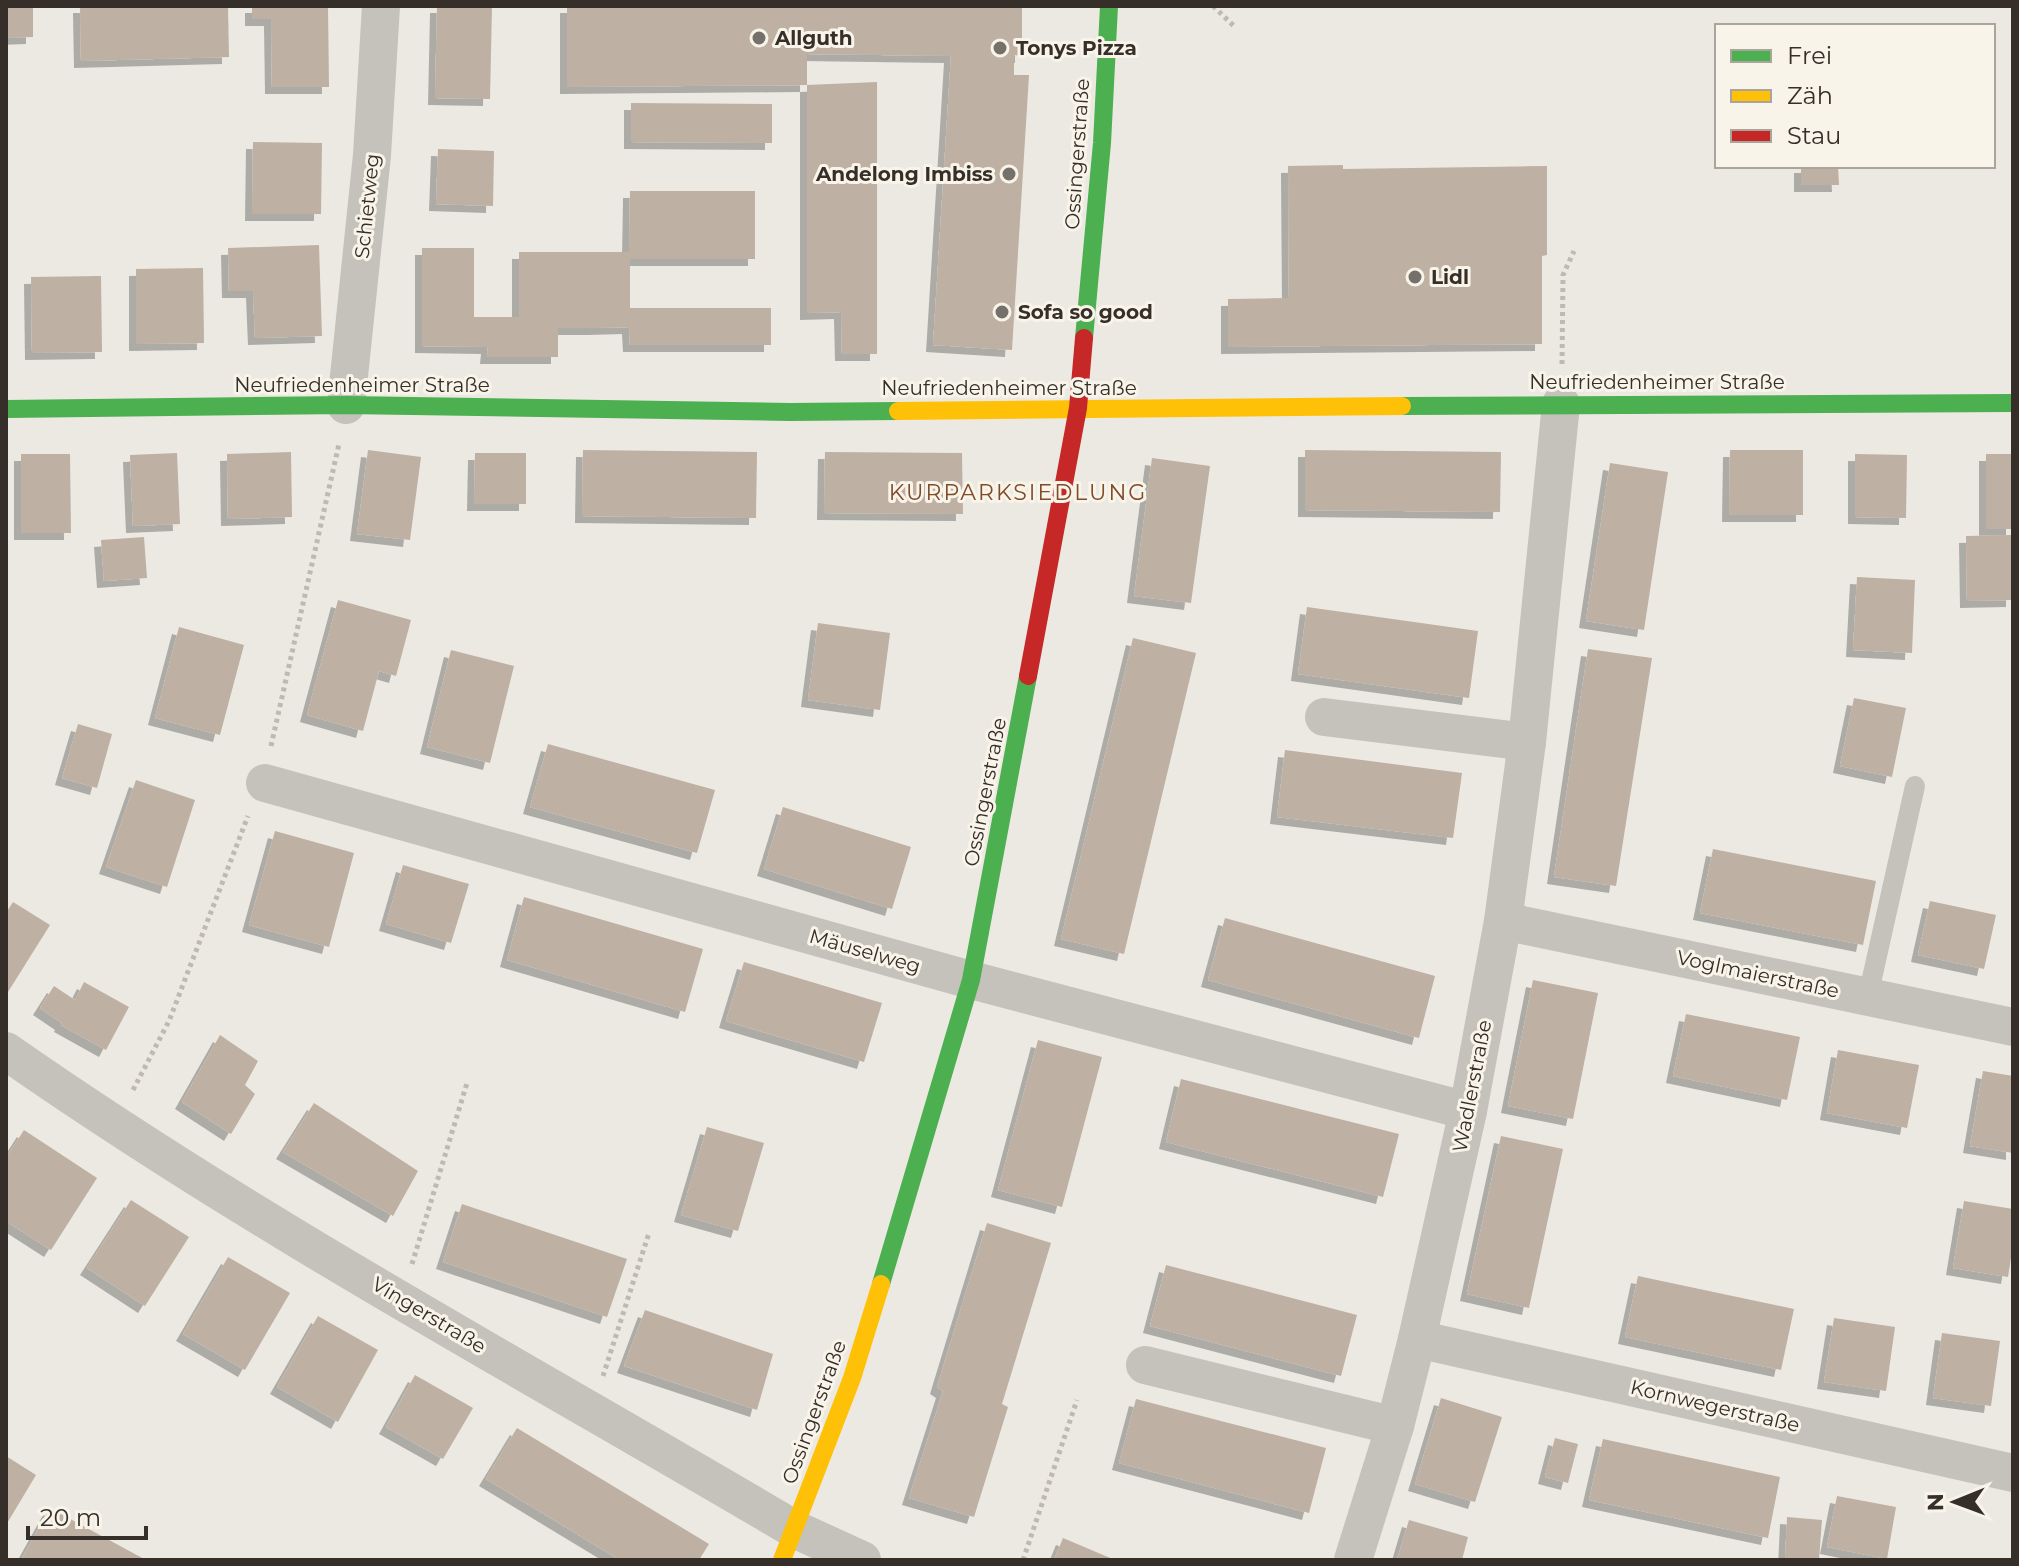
<svg xmlns="http://www.w3.org/2000/svg" width="2019" height="1566" viewBox="0 0 2019 1566" font-family="Montserrat,sans-serif">
	<defs>
		<filter id="shadow"><feDropShadow dx="-7" dy="7" stdDeviation="0" flood-color="#0004"/></filter>
	</defs>
	<rect width="100%" height="100%" fill="#ece9e2"/>
	<g fill="#bfb0a4" filter="url(#shadow)">
		<path d="M6,6H33V37L6,38Z"/>
		<path d="M80,6H228L229,57L81,61Z"/>
		<path d="M252,6H328L329,87H272L271,19H252Z"/>
		<path d="M437,6H492L490,99L435,98Z"/>
		<path d="M567,6H1022V56L1014,55V75H1029L1012,350L933,345L951,56L807,54V85L567,87Z"/>
		<path d="M877,82V354H842L841,312L807,313V85Z"/>
		<path d="M631,103L772,104V143L631,142Z"/>
		<path d="M253,142L322,143L321,214H252Z"/>
		<path d="M438,149L494,151L493,206L436,204Z"/>
		<path d="M1343,165V169L1547,166V255L1542,256V344L1228,347V299L1289,298L1288,166Z"/>
		<path d="M1801,166H1838L1839,185H1801Z"/>
		<path d="M630,191H755V259H630V308H771V345H630L629,327L595,328H558V357H487L488,347L422,346V248H474V317H519V252H629Z"/>
		<path d="M319,245L322,336L255,338L253,291H229L228,248Z"/>
		<path d="M203,268L204,343L136,344V269Z"/>
		<path d="M101,276L102,352L32,353L31,277Z"/>
		<path d="M368,450L421,457L410,540L357,534Z"/>
		<path d="M583,450L757,452L756,518L582,516Z"/>
		<path d="M1305,450L1501,452L1500,512L1305,510Z"/>
		<path d="M1730,450H1803V515H1729Z"/>
		<path d="M291,452L292,517L228,519L227,454Z"/>
		<path d="M825,452L962,453L963,514L824,513Z"/>
		<path d="M177,453L180,524L133,526L130,455Z"/>
		<path d="M475,453H526V504H474Z"/>
		<path d="M21,454H70L71,533H21Z"/>
		<path d="M1855,454L1907,455L1906,518L1855,517Z"/>
		<rect x="1986" y="454" width="27" height="75"/>
		<path d="M1152,458L1210,466L1191,603L1134,596Z"/>
		<path d="M1610,463L1668,472L1644,630L1586,621Z"/>
		<path d="M2013,535V600L1967,601L1966,536Z"/>
		<path d="M144,537L147,578L104,581L101,540Z"/>
		<path d="M1857,577L1915,580L1912,653L1853,650Z"/>
		<path d="M338,600L411,620L396,676L379,671L363,731L307,715Z"/>
		<path d="M1307,607L1478,631L1469,698L1298,674Z"/>
		<path d="M818,623L890,633L880,710L808,700Z"/>
		<path d="M179,627L244,645L220,735L155,718Z"/>
		<path d="M1133,638L1196,653L1124,954L1061,939Z"/>
		<path d="M1588,649L1652,658L1616,886L1554,877Z"/>
		<path d="M451,650L514,666L490,763L427,747Z"/>
		<path d="M1854,698L1906,708L1892,777L1840,766Z"/>
		<path d="M78,724L112,734L97,788L62,778Z"/>
		<path d="M548,744L715,790L697,853L530,807Z"/>
		<path d="M1285,750L1462,773L1453,838L1277,817Z"/>
		<path d="M136,780L195,800L167,887L106,867Z"/>
		<path d="M783,807L911,847L892,909L764,869Z"/>
		<path d="M275,831L354,853L329,947L249,925Z"/>
		<path d="M1713,849L1876,881L1863,945L1700,913Z"/>
		<path d="M403,865L469,884L451,943L386,924Z"/>
		<path d="M524,897L703,949L685,1012L507,960Z"/>
		<path d="M1930,901L1996,915L1984,969L1918,955Z"/>
		<path d="M13,902L50,925L8,992L6,913Z"/>
		<path d="M1225,918L1435,976L1419,1038L1208,980Z"/>
		<path d="M744,962L882,1003L864,1062L726,1021Z"/>
		<path d="M1533,980L1598,993L1573,1119L1508,1106Z"/>
		<path d="M84,982L129,1007L106,1050L61,1025L62,1023L40,1008L54,986L75,1000Z"/>
		<path d="M1686,1014L1800,1037L1787,1100L1673,1076Z"/>
		<path d="M220,1035L258,1061L245,1085L255,1094L231,1134L182,1102Z"/>
		<path d="M1038,1040L1102,1057L1062,1207L998,1190Z"/>
		<path d="M1838,1050L1919,1065L1907,1128L1827,1113Z"/>
		<path d="M1983,1071L2013,1076V1153L1970,1146Z"/>
		<path d="M1181,1079L1399,1134L1383,1197L1166,1142Z"/>
		<path d="M314,1103L418,1171L393,1216L283,1152Z"/>
		<path d="M707,1127L764,1143L738,1231L681,1215Z"/>
		<path d="M24,1130L97,1178L51,1250L6,1221V1158Z"/>
		<path d="M1501,1136L1563,1149L1529,1308L1467,1294Z"/>
		<path d="M131,1200L189,1237L145,1306L87,1268Z"/>
		<path d="M1964,1201L2013,1209V1245L2008,1277L1953,1268Z"/>
		<path d="M462,1204L627,1259L607,1317L443,1262Z"/>
		<path d="M987,1223L1051,1243L1002,1404L1008,1407L974,1517L909,1498L943,1391L937,1387Z"/>
		<path d="M228,1257L290,1293L245,1370L183,1334Z"/>
		<path d="M1166,1265L1357,1315L1341,1376L1150,1326Z"/>
		<path d="M1638,1276L1794,1309L1781,1370L1625,1337Z"/>
		<path d="M645,1310L773,1354L757,1410L624,1366Z"/>
		<path d="M318,1316L378,1350L338,1422L277,1387Z"/>
		<path d="M1834,1318L1895,1327L1886,1391L1824,1382Z"/>
		<path d="M1942,1333L2000,1341L1991,1406L1933,1398Z"/>
		<path d="M415,1375L473,1408L443,1459L386,1427Z"/>
		<path d="M1441,1398L1502,1417L1475,1502L1415,1484Z"/>
		<path d="M1136,1399L1326,1448L1309,1513L1119,1463Z"/>
		<path d="M517,1428L709,1544L699,1560H620L486,1479Z"/>
		<path d="M1555,1438L1578,1444L1568,1483L1545,1477Z"/>
		<path d="M1603,1439L1780,1477L1768,1538L1589,1500Z"/>
		<path d="M6,1456L36,1475L6,1525Z"/>
		<path d="M1837,1496L1896,1507L1887,1559L1827,1547Z"/>
		<path d="M50,1508L146,1560H21Z"/>
		<path d="M1787,1517L1822,1520L1819,1560H1785Z"/>
		<path d="M1409,1520L1468,1537L1462,1560H1397Z"/>
		<path d="M1063,1538L1115,1560H1054Z"/>
	</g>
	<g fill="none" stroke-linecap="round" stroke-linejoin="round">
		<g stroke="#bebab3" stroke-width="5" stroke-dasharray="4 4" stroke-linecap="butt">
			<path d="M1213,6L1236,28"/>
			<path d="M1562,364L1563,275L1574,251"/>
			<path d="M271,746L339,444"/>
			<path d="M133,1090L169,1021L248,816"/>
			<path d="M412,1264L467,1083"/>
			<path d="M603,1376L649,1233"/>
			<path d="M1023,1560L1077,1400"/>
		</g>
		<path stroke="#c5c1bb" stroke-width="20" d="M1868,996L1915,786"/>
		<g stroke="#c5c1bb" stroke-width="38">
			<path d="M346,405L372,155L381,6"/>
			<path d="M1324,717L1527,742"/>
			<path d="M265,783L971,980L1468,1111"/>
			<path d="M1503,921L2013,1027"/>
			<path d="M6,1051C258,1227 530,1373 794,1529L862,1560"/>
			<path d="M1417,1339L2013,1473"/>
			<path d="M1145,1365L1395,1426"/>
			<path d="M1353,1560L1395,1426L1417,1339L1468,1111L1503,921L1527,742L1561,404"/>
		</g>
		<g stroke="#4caf50" stroke-width="18">
			<path d="M1084,338L1102,143L1109,6"/>
			<path d="M1402,406L2013,403"/>
			<path d="M6,409L346,405L790,412L898,411"/>
			<path d="M881,1284L971,980L1028,676"/>
		</g>
		<g stroke="#ffc107" stroke-width="18">
			<path d="M898,411L1402,406"/>
			<path d="M782,1560L852,1378L881,1284"/>
		</g>
		<path stroke="#c62828" stroke-width="18" d="M1028,676L1078,408L1084,338"/>
	</g>
	<g fill="#76706a" stroke="#f8f4e9" stroke-width="3">
		<circle cx="759" cy="38" r="8"/>
		<circle cx="1000" cy="48" r="8"/>
		<circle cx="1009" cy="174" r="8"/>
		<circle cx="1415" cy="277" r="8"/>
		<circle cx="1002" cy="312" r="8"/>
	</g>
	<g text-anchor="middle" dominant-baseline="central" stroke-width="6" stroke-linejoin="round" paint-order="stroke">
		<g font-size="20" font-weight="bold" fill="#362f29" stroke="#f8f4e9" text-anchor="start">
			<text x="775" y="38">Allguth</text>
			<text x="1016" y="48">Tonys Pizza</text>
			<text x="993" y="174" text-anchor="end">Andelong Imbiss</text>
			<text x="1431" y="277">Lidl</text>
			<text x="1018" y="312">Sofa so good</text>
		</g>
		<g font-size="20" fill="#362f29" stroke="#f8f4e9">
			<text transform="translate(1077 154) rotate(-86)">Ossingerstraße</text>
			<text transform="translate(367 206) rotate(-84)">Schietweg</text>
			<text x="1657" y="382">Neufriedenheimer Straße</text>
			<text x="362" y="385">Neufriedenheimer Straße</text>
			<text x="1009" y="388">Neufriedenheimer Straße</text>
			<text transform="translate(985 792) rotate(-79)">Ossingerstraße</text>
			<text transform="translate(865 951) rotate(16)">Mäuselweg</text>
			<text transform="translate(1758 974) rotate(12)">Voglmaierstraße</text>
			<text transform="translate(1472 1086) rotate(-79)">Wadlerstraße</text>
			<text transform="translate(429 1315) rotate(31)">Vingerstraße</text>
			<text transform="translate(1715 1406) rotate(13)">Kornwegerstraße</text>
			<text transform="translate(814 1412) rotate(-70)">Ossingerstraße</text>
		</g>
		<g font-size="22" letter-spacing="2" fill="#7f4b28" stroke="#f8f4e9">
			<text x="1018" y="492">KURPARKSIEDLUNG</text>
		</g>
	</g>
	<rect width="2019" height="1566" fill="none" stroke="#362f29" stroke-width="16"/>
	<rect x="1715" y="24" width="280" height="144" fill="#f8f4e9" stroke="#aaa59c" stroke-width="2"/>
	<rect x="1731" y="50" width="40" height="12" fill="#4caf50" stroke="#aaa59c" stroke-width="2"/>
	<text x="1787" y="64" font-size="24" fill="#362f29">Frei</text>
	<rect x="1731" y="90" width="40" height="12" fill="#ffc107" stroke="#aaa59c" stroke-width="2"/>
	<text x="1787" y="104" font-size="24" fill="#362f29">Zäh</text>
	<rect x="1731" y="130" width="40" height="12" fill="#c62828" stroke="#aaa59c" stroke-width="2"/>
	<text x="1787" y="144" font-size="24" fill="#362f29">Stau</text>
	<g transform="translate(1955 1502) rotate(269)" stroke="#f8f4e9" stroke-width="6" paint-order="stroke">
	<path d="M0-6L14 30L0 20L-14 30Z" fill="#362f29"/>
	<text y="-12" font-size="22" font-weight="bold" text-anchor="middle" fill="#362f29">N</text>
	</g>
	<path d="M28 1526v12h118v-12" fill="none" stroke="#362f29" stroke-width="4"/>
	<text x="40" y="1526" font-size="24" fill="#362f29" stroke="#f8f4e9" stroke-width="6" paint-order="stroke">20 m</text>
</svg>
